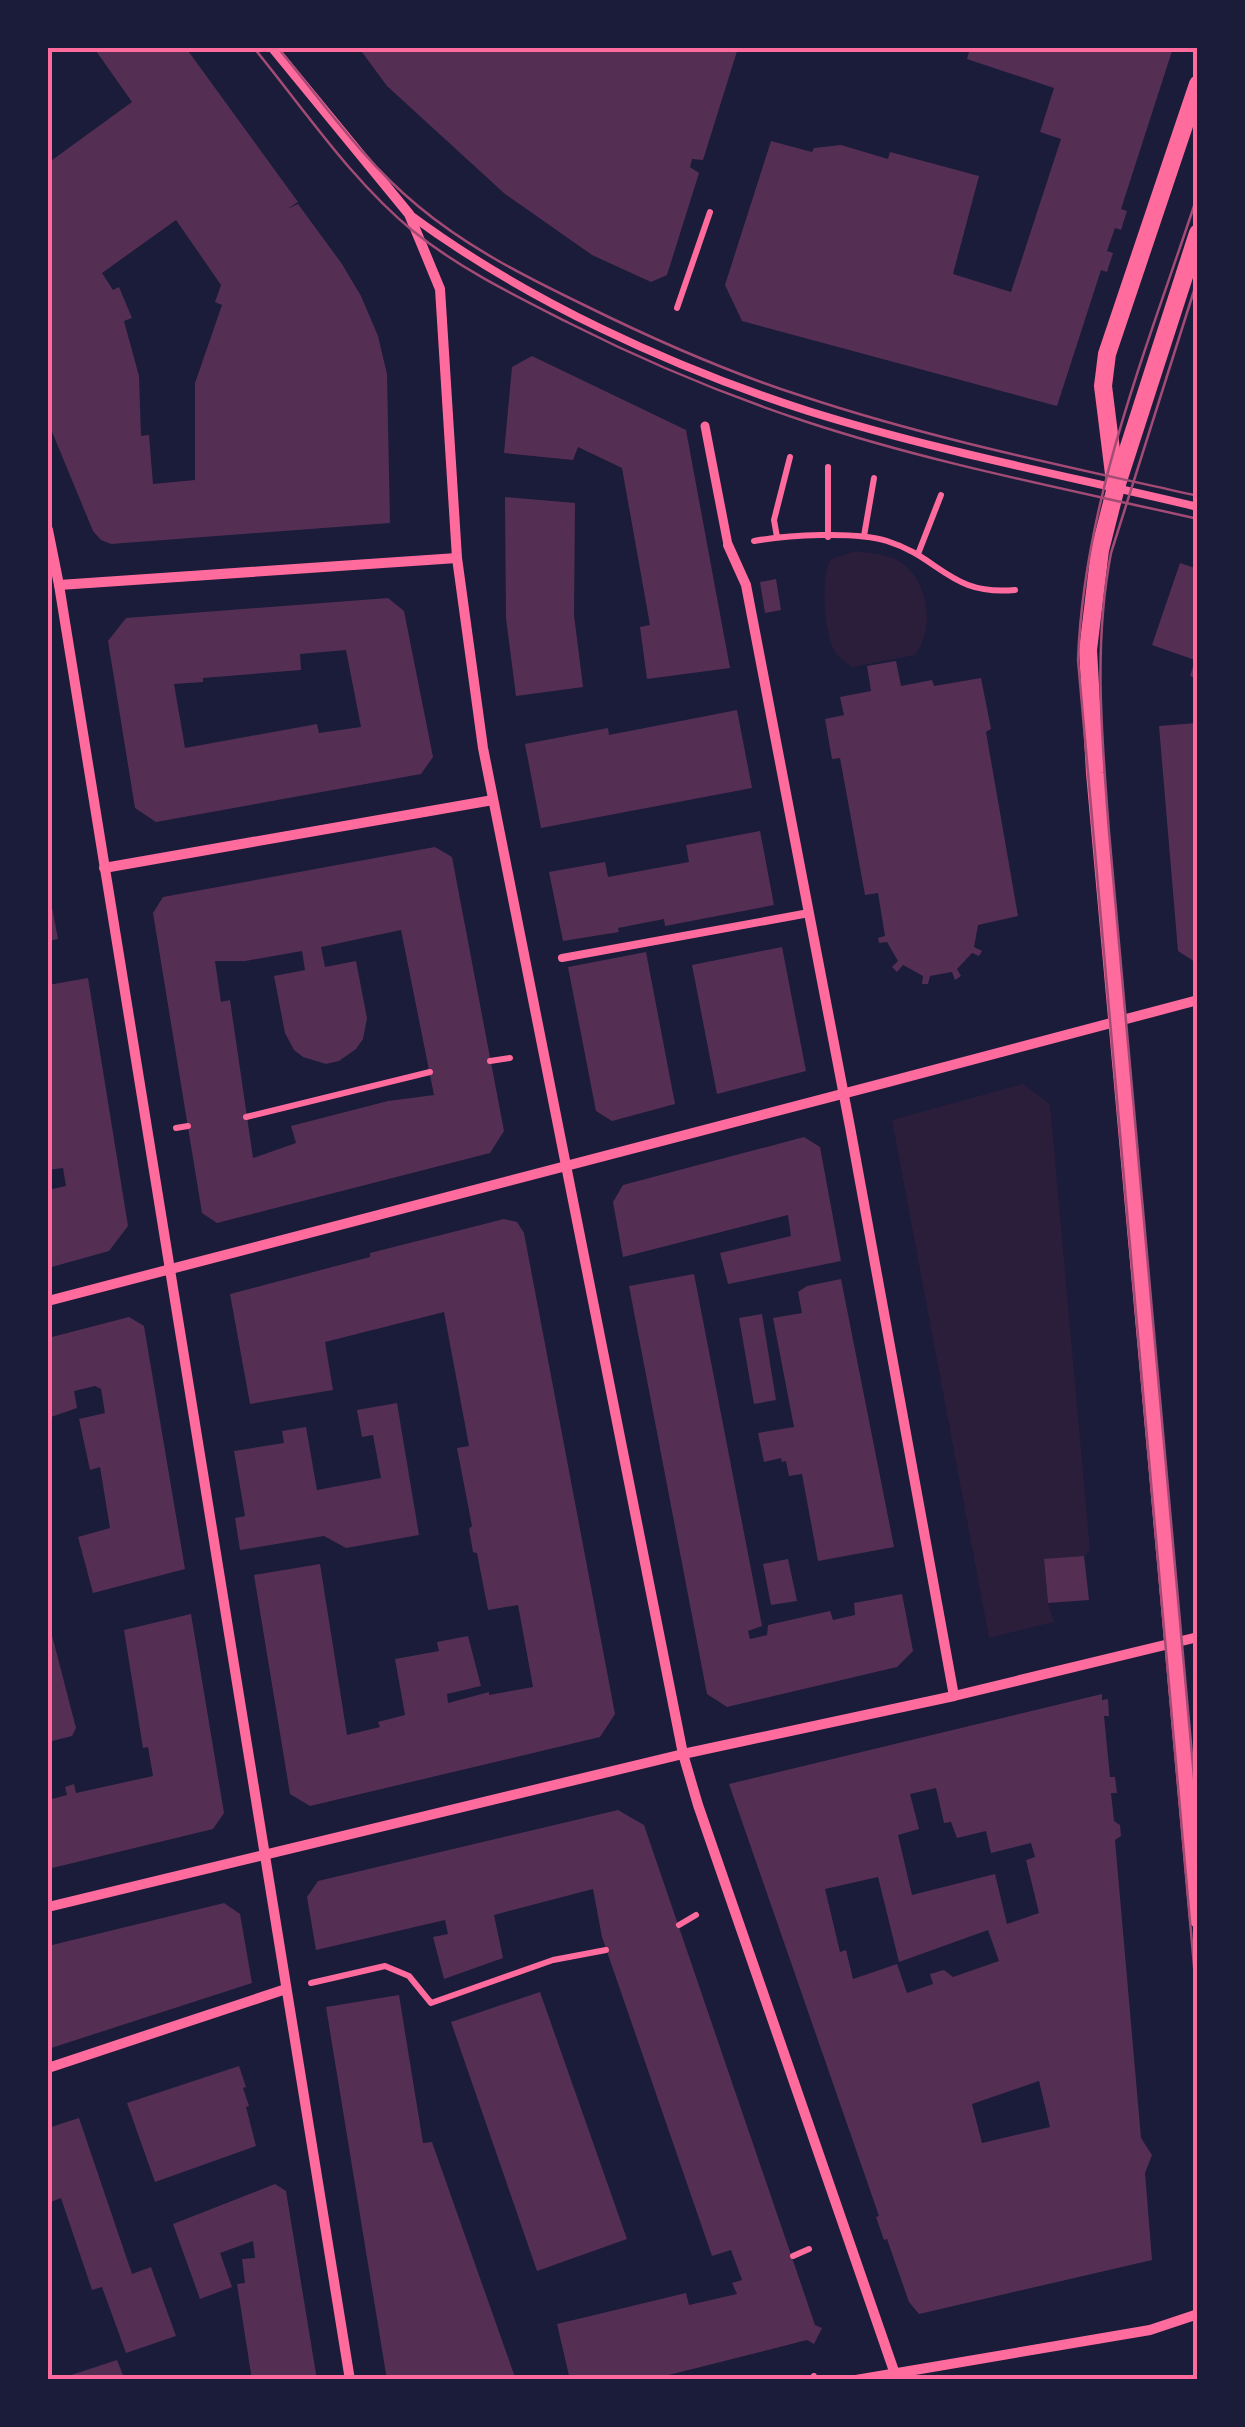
<svg xmlns="http://www.w3.org/2000/svg" width="1245" height="2427" viewBox="0 0 1245 2427" font-family="Barlow,sans-serif">
	<rect width="100%" height="100%" fill="#1b1b3a"/>
	<g fill="#2a1e3b">
		<path d="M856,551C869,553 883,554 895,559C929,576 936,628 915,655L853,667C846,662 839,659 835,652C824,633 820,577 831,559Z"/>
		<path d="M1023,1084L1050,1104L1090,1550L1084,1556L1044,1560L1048,1603L1054,1622L989,1638L892,1120Z"/>
	</g>
	<g fill="#542f53" fill-rule="evenodd">
		<path d="M94,48H186L298,202L287,209L298,204L342,264L361,296L378,336L387,374L390,523L111,544L101,540L93,531L48,422V163L132,102ZM176,220L221,285L215,302L222,305L195,383V480L153,484L149,435L141,436L139,376L124,321L132,318L119,287L113,290L102,273Z"/>
		<path d="M359,48H738L703,160L692,159L690,167L699,173L667,275L651,282L592,255L505,194L387,86Z"/>
		<path d="M970,48H1173L1121,209L1127,211L1121,230L1115,228L1107,251L1113,253L1107,272L1101,270L1057,406L742,321L725,285L771,141L812,152L814,148L841,145L888,159L890,152L979,176L953,274L1011,292L1061,139L1040,132L1054,88L967,59Z"/>
		<path d="M532,356L686,430L730,668L647,679L640,627L650,625L622,468L578,447L573,460L504,453L512,367Z"/>
		<path d="M505,497L575,503L574,615L583,687L516,696L506,618Z"/>
		<path d="M1180,563L1198,569V679L1190,676L1195,660L1152,645Z"/>
		<path d="M776,579L781,610L765,613L760,582Z"/>
		<path d="M388,598L404,611L433,757L421,774L156,822L135,808L108,641L126,618ZM346,650L361,727L319,733L317,724L185,748L174,684L203,682V678L301,670L300,654Z"/>
		<path d="M896,661L901,686L932,680L934,686L981,678L991,729L986,732L1018,916L978,925L974,947L982,951L979,956L972,953L957,969L961,976L955,980L952,972L930,976L928,984H922L923,976L903,965L897,972L892,967L898,961L887,942L879,943L878,938L885,936L878,893L865,895L840,758L832,759L825,719L844,715L840,697L871,691L867,666Z"/>
		<path d="M737,710L752,788L541,828L525,744L608,728L609,735Z"/>
		<path d="M1196,723L1198,961L1195,962L1178,951L1159,726Z"/>
		<path d="M760,831L774,905L665,926L664,919L618,928L619,932L563,941L549,872L605,862L608,877L689,862L686,845Z"/>
		<path d="M435,847L452,857L504,1131L490,1153L217,1223L202,1213L153,913L163,897ZM401,930L434,1095L388,1101L291,1126L296,1143L253,1158L230,1000L221,1002L215,961H245L302,951L305,970L274,976L285,1033L294,1050L303,1057L326,1064L339,1061L356,1049L363,1039L367,1018L356,961L325,967L321,947Z"/>
		<path d="M48,886L58,939L48,941Z"/>
		<path d="M782,947L806,1071L717,1094L692,965Z"/>
		<path d="M646,952L675,1104L612,1121L596,1111L568,967Z"/>
		<path d="M88,978L128,1226L109,1251L48,1268V1190L66,1186L63,1168L48,1170V985Z"/>
		<path d="M804,1137L820,1147L841,1261L728,1284L720,1253L791,1236L788,1215L623,1257L613,1202L623,1185Z"/>
		<path d="M504,1219L517,1222L524,1233L615,1714L600,1737L310,1806L290,1794L254,1575L320,1564L347,1735L380,1727L378,1722L405,1715L395,1659L439,1651L437,1642L468,1636L481,1686L447,1694L448,1703L489,1692V1695L533,1687L518,1605L488,1610L477,1553L473,1552L469,1529L472,1526L457,1448L469,1446L444,1312L325,1342L333,1390L250,1404L230,1294L370,1257V1253Z"/>
		<path d="M694,1274L762,1626L748,1631L750,1639L767,1635L768,1625L830,1611L833,1620L855,1615L854,1603L902,1594L913,1651L897,1667L727,1707L707,1694L629,1286Z"/>
		<path d="M841,1279L894,1547L818,1561L802,1474L789,1476L786,1461L782,1462L781,1458L764,1462L758,1433L794,1427L773,1318L802,1313L798,1292L807,1286Z"/>
		<path d="M762,1314L776,1400L754,1404L739,1318Z"/>
		<path d="M129,1317L144,1326L185,1569L93,1593L78,1537L110,1528L100,1467L90,1470L79,1419L105,1413L101,1389L95,1386L74,1391L77,1408L48,1418V1338Z"/>
		<path d="M397,1403L419,1535L346,1548L324,1536L240,1550L235,1518L245,1516L234,1451L284,1443L282,1431L306,1427L317,1490L381,1478L373,1435L362,1437L357,1410Z"/>
		<path d="M1084,1556L1089,1600L1048,1603L1044,1559Z"/>
		<path d="M788,1559L797,1601L771,1605L763,1564Z"/>
		<path d="M191,1614L224,1813L213,1829L48,1869V1800L67,1795L65,1787L74,1784L76,1793L153,1776L148,1747L143,1748L124,1630Z"/>
		<path d="M48,1620L76,1728L72,1736L48,1742Z"/>
		<path d="M1102,1694V1700L1108,1699L1109,1716H1104L1110,1777H1115L1117,1793H1111L1114,1821L1120,1825L1121,1836L1115,1840L1141,2138L1152,2155L1145,2173L1152,2260L919,2314L909,2302L887,2239L884,2240L876,2217L879,2216L729,1784ZM936,1788L944,1823L951,1822L957,1838L986,1831L991,1853L1031,1843L1035,1857L1026,1860L1039,1913L1007,1924L995,1874L912,1895L898,1835L919,1829L910,1794ZM878,1877L899,1962L988,1930L999,1961L953,1977L944,1970L930,1974L933,1984L907,1993L897,1964L853,1979L846,1950L840,1952L825,1889ZM1039,2081L1050,2127L982,2143L972,2104Z"/>
		<path d="M618,1810L644,1825L815,2325L822,2328L814,2344L807,2340L649,2380H570L557,2324L686,2293L689,2305L737,2294L732,2283L742,2280L731,2250L712,2256L602,1937L593,1889L494,1915L503,1958L444,1979L433,1937L448,1934L445,1920L316,1950L307,1897L318,1881Z"/>
		<path d="M224,1903L240,1914L252,1983L48,2049V1946Z"/>
		<path d="M540,1992L627,2239L537,2271L451,2022Z"/>
		<path d="M399,1995L423,2143L432,2142L516,2380H387L326,2007Z"/>
		<path d="M239,2066L246,2087L243,2088L249,2106L246,2107L256,2146L155,2182L127,2103Z"/>
		<path d="M79,2118L132,2274L151,2267L176,2336L126,2353L102,2287L92,2290L61,2198L48,2203V2128Z"/>
		<path d="M275,2184L286,2191L317,2380H252L237,2284L245,2283L242,2259L255,2258L253,2241L220,2253L232,2287L200,2299L173,2224Z"/>
		<path d="M117,2360L125,2380H60L59,2379Z"/>
	</g>
	<g fill="none" stroke-linecap="round" stroke-linejoin="round">
		<g stroke="#ff6b9d" stroke-width="6">
			<path d="M677,308L710,212"/>
			<path d="M864,536L874,478"/>
			<path d="M777,537L774,520L790,457"/>
			<path d="M828,537V467"/>
			<path d="M754,541C787,535 856,531 887,541C941,558 950,596 1015,590"/>
			<path d="M918,554L941,495"/>
			<path d="M490,1061L510,1058"/>
			<path d="M246,1117L430,1072"/>
			<path d="M176,1128L188,1126"/>
			<path d="M679,1925L696,1915"/>
			<path d="M311,1983L385,1966L409,1976L431,2003L553,1960L606,1950"/>
			<path d="M793,2256L809,2249"/>
			<path d="M814,2376L815,2380"/>
		</g>
		<g stroke="#ff6b9d" stroke-width="8">
			<path d="M409,214C525,300 671,367 808,411C936,451 1068,476 1198,507"/>
			<path d="M562,958L809,913"/>
		</g>
		<path stroke="#ff6b9d" stroke-width="9" d="M705,426L728,545"/>
		<g stroke="#ff6b9d" stroke-width="10">
			<path d="M273,48L409,214L440,289L457,558L483,748L683,1754L698,1805L895,2374"/>
			<path d="M48,530L59,585L350,2380"/>
			<path d="M728,545L746,585L850,1127L954,1696"/>
			<path d="M59,585L457,558"/>
			<path d="M104,868L493,800"/>
			<path d="M48,1301C431,1202 815,1102 1198,1000"/>
			<path d="M48,1907L683,1754L954,1696L1198,1637"/>
			<path d="M48,2068L286,1989"/>
			<path d="M856,2380L1150,2330L1198,2314"/>
		</g>
		<g stroke="#ff6b9d" stroke-width="18">
			<path d="M1198,233L1116,487L1100,550L1088,650L1095,773L1198,1919"/>
			<path d="M1115,482L1103,386L1107,354L1198,84"/>
		</g>
		<g stroke="#a44b75" stroke-width="2.5">
			<path d="M254,48C304,109 351,180 413,231C460,269 516,296 569,323C646,362 725,395 807,422C935,464 1067,489 1198,519"/>
			<path d="M278,48C322,101 364,162 418,206C468,248 528,278 586,306C657,341 727,372 802,396C931,439 1065,466 1198,496"/>
			<path d="M1198,194C1148,346 1084,499 1078,660L1198,2011"/>
			<path d="M1198,278L1111,553C1093,646 1102,738 1109,832L1198,1822"/>
		</g>
	</g>
	<rect width="1245" height="2427" fill="none" stroke="#1b1b3a" stroke-width="100"/>
	<rect x="50" y="50" width="1145" height="2327" fill="none" stroke="#ff6b9d" stroke-width="4"/>
</svg>
